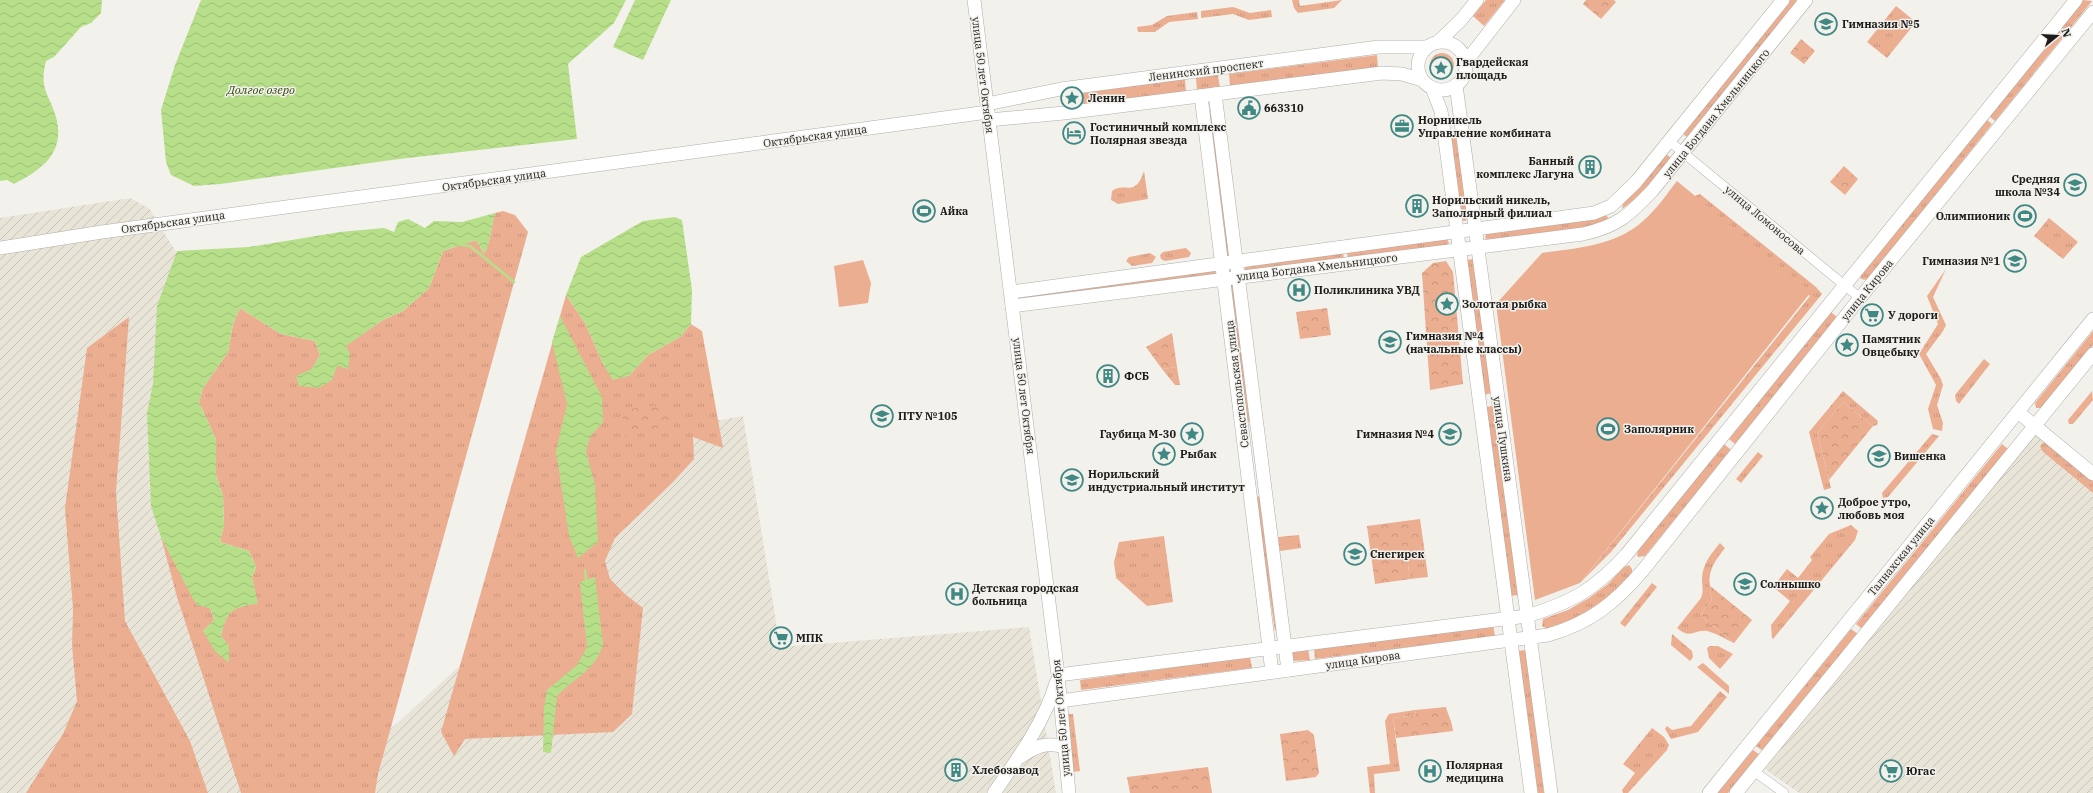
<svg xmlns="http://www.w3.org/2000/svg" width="2093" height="793" viewBox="0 0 2093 793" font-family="'IBM Plex Serif',serif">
	<defs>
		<pattern id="industrial-furrows" width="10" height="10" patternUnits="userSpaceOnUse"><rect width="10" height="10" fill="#e9e4d8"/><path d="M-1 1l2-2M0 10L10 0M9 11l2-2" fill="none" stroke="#c7c3b9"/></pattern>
		<pattern id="grass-tufts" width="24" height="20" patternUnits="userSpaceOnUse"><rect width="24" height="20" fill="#ebae91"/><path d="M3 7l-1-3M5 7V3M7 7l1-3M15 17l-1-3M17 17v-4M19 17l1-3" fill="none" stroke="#c9957c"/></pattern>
		<pattern id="park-crowns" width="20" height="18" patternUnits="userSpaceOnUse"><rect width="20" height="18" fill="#ebae91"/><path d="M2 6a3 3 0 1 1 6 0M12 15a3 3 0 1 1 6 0" fill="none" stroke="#c9957c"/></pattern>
		<pattern id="water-waves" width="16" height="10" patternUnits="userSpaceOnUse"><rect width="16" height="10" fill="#b7df8a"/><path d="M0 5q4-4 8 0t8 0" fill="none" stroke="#9dbf76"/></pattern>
	</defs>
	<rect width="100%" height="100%" fill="#f3f1ec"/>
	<g fill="url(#industrial-furrows)">
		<path d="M130,198L149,208L181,260L252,793H0V218Z"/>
		<path d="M743,416L780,647L1029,627L1056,793H356L370,748L501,628L680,427Z"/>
		<path d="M2038,426L2093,471V793H1799L1765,769L1902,595Z"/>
	</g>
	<g fill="url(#grass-tufts)">
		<path d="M1292,0H1299L1300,6L1342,0L1334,8L1298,13L1294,8Z"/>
		<path d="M1486,0H1505L1484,26L1473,16Z"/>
		<path d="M1789,0H1796L1797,3L1689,137L1685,136L1683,133Z"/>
		<path d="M2082,0L2092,1L1995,121L1989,116Z"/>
		<path d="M1896,6L1916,22L1887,58L1867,42Z"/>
		<path d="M1233,7L1250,13L1271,10L1272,17L1249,20L1233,14L1201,18V11Z"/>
		<path d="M1197,12L1198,19L1169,22L1155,32H1138L1137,27L1152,25L1167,16Z"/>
		<circle cx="1442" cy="65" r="12"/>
		<path d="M1377,55L1378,67L1230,86L1229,74Z"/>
		<path d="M1218,75L1220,88L1197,91L1196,78Z"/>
		<path d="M1185,79L1186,92L1083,105L1081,93Z"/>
		<path d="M1213,113L1231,256L1226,257L1209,114Z"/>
		<path d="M1986,119L1992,124L1867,280L1861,279L1860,276Z"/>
		<path d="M1454,137L1458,138L1468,219L1465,221L1461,220L1450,139Z"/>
		<path d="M1666,154L1671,158L1651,187L1622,209L1623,204Z"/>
		<path d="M1144,171L1148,199L1118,204L1111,200L1112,191C1124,181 1135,199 1144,171Z"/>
		<path d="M1700,194L1816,287L1822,294L1611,552L1580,583L1810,296L1692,197Z"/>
		<path d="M503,211L515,215L528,232L378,774L375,793H241L177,597L161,537L197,605L210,608L214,620L203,631L229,646L221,636C228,609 230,609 257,603L252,578L256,567L249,551L220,542L224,524L223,496L216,475V440L199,402L203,388L228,352L233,324L240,308L281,334L315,341L320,355L312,369L337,366L345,346L383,320L403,311L429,288L443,251L476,240L484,254C491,241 491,227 495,213Z"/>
		<path d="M1603,216H1607L1609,220L1583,229L1487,240L1485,237L1487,233Z"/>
		<path d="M2049,218L2078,242L2063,259L2034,236Z"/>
		<path d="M1447,239L1449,243L1447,245L1348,258L1347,252Z"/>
		<path d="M1186,248L1191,253L1189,257L1165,261L1161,259L1160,255L1163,252Z"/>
		<path d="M1343,252L1344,259L1246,271L1245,269V266Z"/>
		<path d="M1150,253L1156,257L1152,263L1132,266L1126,261L1129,257Z"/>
		<path d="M1474,259L1492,393L1483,395L1465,260Z"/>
		<path d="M1946,269L1933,297L1946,325L1943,331L1926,354L1941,379L1943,385L1937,405L1943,423L1942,431L1933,429L1928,409L1936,385L1919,354L1938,324L1927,296Z"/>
		<path d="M1215,270L1216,275L1023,298V296Z"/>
		<path d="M1233,284L1252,421L1246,422L1230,285Z"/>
		<path d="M566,295L585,323L604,366L629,376L648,355L680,337L691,324L702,331L723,448L693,437L694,459L673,482L615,538L605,561L610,579L626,595L643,608L632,714L613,732L465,739L454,756L441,732Z"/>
		<path d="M1831,312L1838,318L1735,444L1729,439Z"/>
		<path d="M129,317L116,492L125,621L190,741L208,793H26L63,734L77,701L72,645L73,609L65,508L87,348Z"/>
		<path d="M2093,331V345L2041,408H2036L2035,403Z"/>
		<path d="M1984,359L1990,364L1959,404L1956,401L1955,395Z"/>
		<path d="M1177,367L1180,385H1175L1162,369Z"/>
		<path d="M1843,391L1878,421L1877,425L1873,426L1843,402L1817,433L1831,488L1824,490L1809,432Z"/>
		<path d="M2092,391L2093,400L2073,424H2069L2068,420Z"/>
		<path d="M1494,406L1518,595L1510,596L1485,407Z"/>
		<path d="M1932,434L1939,436L1888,497L1883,498L1882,493Z"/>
		<path d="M2045,441L2093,478V493L2042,451L2040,446Z"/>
		<path d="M1724,444L1731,450L1645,556L1638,557L1637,555L1638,551Z"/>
		<path d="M2002,444L2008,449L1862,629L1856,624Z"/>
		<path d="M1758,452L1763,456L1741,483L1736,479Z"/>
		<path d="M1262,496L1277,630L1275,631L1255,497Z"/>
		<path d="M1851,525L1858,531L1855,540L1773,639L1772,638L1771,625L1790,601L1773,587L1787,569L1798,578L1812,560L1810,557L1829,534Z"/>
		<path d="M1299,535L1301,548L1280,551L1278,537Z"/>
		<path d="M1164,536L1173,602L1147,606L1116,578L1114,562L1119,542Z"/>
		<path d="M1720,543L1725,548C1709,568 1707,575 1712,600L1700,615L1734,643C1725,639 1716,633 1707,631C1694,629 1691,640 1677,628L1701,598C1704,591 1702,587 1702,580C1702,564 1711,554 1720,543Z"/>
		<path d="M1424,547L1428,577L1410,579L1406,549Z"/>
		<path d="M1629,565L1632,569V573C1606,602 1584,616 1548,629L1542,626L1543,619L1568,610L1589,598L1608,584L1624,567Z"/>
		<path d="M1652,583L1657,587L1625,627L1620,623Z"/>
		<path d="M1493,625L1495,636L1315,659L1314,649Z"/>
		<path d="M1851,629L1858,634L1763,751L1756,746Z"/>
		<path d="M1672,634L1692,651L1693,657L1690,661L1671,645Z"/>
		<path d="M1710,646H1718L1733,654L1720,669L1709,658L1707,648Z"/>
		<path d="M1308,649L1310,660L1293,661L1291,653Z"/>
		<path d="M1526,650L1544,793H1536L1517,651Z"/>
		<path d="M1250,657L1252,668L1081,690L1080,680Z"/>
		<path d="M1703,663L1729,686V694L1697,667Z"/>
		<path d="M1720,691L1727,697L1698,732L1671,739L1665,729L1667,726L1672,730L1691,726Z"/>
		<path d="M1415,710L1416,715L1393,718L1400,771L1374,774L1375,793H1370L1367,767L1390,764L1385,721L1389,714Z"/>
		<path d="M1069,714H1073L1080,771L1073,772L1066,720Z"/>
		<path d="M1652,728L1664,737L1669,745L1667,750L1628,793H1623L1622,790L1635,773L1623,764Z"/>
		<path d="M1753,750L1760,755L1728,793H1717Z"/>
	</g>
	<g fill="url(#park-crowns)">
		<path d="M1586,0H1614L1616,2L1601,19L1583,4Z"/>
		<path d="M1801,39L1815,51L1804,64L1790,53Z"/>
		<path d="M1844,166L1858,179L1845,195L1830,182Z"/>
		<path d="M1446,261L1453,272L1463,384L1430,390L1422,273L1433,263Z"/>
		<path d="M1327,308L1331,335L1300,339L1296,312Z"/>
		<path d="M1172,333L1177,367L1162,369L1146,347Z"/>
		<path d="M1843,402L1873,426L1829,480L1817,433Z"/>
		<path d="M670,404L675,424L626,436L621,410Z"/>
		<path d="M1420,519L1424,547L1406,550L1410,579L1375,584L1367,526Z"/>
		<path d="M1709,585L1752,620L1734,643L1700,615L1712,600Z"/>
		<path d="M1446,707C1448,715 1452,721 1453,731L1396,738L1393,718L1416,715L1415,710Z"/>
		<path d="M1308,730L1314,735L1319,773L1316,777L1286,781L1280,734Z"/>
		<path d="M1208,767L1212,793H1130L1127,777Z"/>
	</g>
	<g fill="#ebae91">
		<path d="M1677,181L1811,292L1580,583L1535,600L1496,304L1542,253C1576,248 1616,246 1643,221C1656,210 1666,195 1677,181Z"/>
		<path d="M863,260L871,283L868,303L839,307L834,266Z"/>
	</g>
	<g fill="url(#water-waves)">
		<path d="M0,0H102L101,13L91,23L81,27L54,57L46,61C38,91 51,95 57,121C64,154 41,170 14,184L7,180L0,181Z"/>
		<path d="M201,0H626L614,23L568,64L577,139L399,159L220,184L194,186L171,175L166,162L161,110L175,65Z"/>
		<path d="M635,0H671L643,60L613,47Z"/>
		<path d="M495,213C491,227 491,241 484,254L476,240L443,251L429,288L403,311L383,320L346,346L350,354L348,369L337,366L332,380L318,388L299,386L296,376L312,369L320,355L315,341L281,334L240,308L233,324L228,352L203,388L199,402L216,440V475L223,496L224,524L220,542L249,551L256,567L252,578L258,603C230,609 228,609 221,636L229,646V663L215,651L203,631L214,620L210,608L197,605L192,597L161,537L151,506L147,413L153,384L157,306L177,251L249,247L340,232L384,228L394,232L398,222L408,219L425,228L434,221L462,222Z"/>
		<path d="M675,217L682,220L692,290L691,324L680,337L648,355L629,376L613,380L604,366L585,323L566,295L581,257L643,221Z"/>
		<path d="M560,316L602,397L603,422L590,437L586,452L595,485L598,542L578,558L569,536L556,451L567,404L552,342Z"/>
		<path d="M595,577L603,644C596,670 575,677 557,696L551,753L543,752L544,707L547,690L577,665L587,647L580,582Z"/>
	</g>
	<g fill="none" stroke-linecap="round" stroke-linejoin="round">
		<g stroke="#b7df8a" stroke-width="2.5">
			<path d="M459,245L470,246L514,282"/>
			<path d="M585,570L586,582"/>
		</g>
		<g stroke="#afada8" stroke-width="10">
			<g id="street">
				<path d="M1669,141L1860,298"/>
				<path d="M1755,772L1784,793"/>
			</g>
		</g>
		<g stroke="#afada8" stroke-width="14">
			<g id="secondary">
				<path d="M974,0L1058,675L1069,793"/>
				<path d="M1438,42L1461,20L1477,0"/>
				<circle cx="1442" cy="66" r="24"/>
				<path d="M1465,63L1514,0"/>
				<path d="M1456,85L1551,793"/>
				<path d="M1432,88L1441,111L1444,132L1531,793"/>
				<path d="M1215,94L1288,670"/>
				<path d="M1201,96L1272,672"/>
				<path d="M987,104L1061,89L1379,47H1427"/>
				<path d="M989,120L1064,113L1382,73L1402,74L1422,80"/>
				<path d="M0,248L102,232L988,112"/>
				<path d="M1011,292L1594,213L1611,206L1636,182L1783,0"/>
				<path d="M1012,306L1583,234C1618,226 1628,216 1652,191L1806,0"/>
				<path d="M2018,412L2093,474"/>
				<path d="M1058,675L1527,616C1572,602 1594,590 1626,555L2076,0"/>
				<path d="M1060,701L1548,635C1591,623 1616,602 1644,569L1860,298L2093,12"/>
				<path d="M1020,757C1035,747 1046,741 1064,747"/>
				<path d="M994,793C1017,760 1045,721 1056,683"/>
				<path d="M1709,793L2093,319"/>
				<path d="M1736,793L2093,354"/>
			</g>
		</g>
		<use href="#street" stroke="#fff" stroke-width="9"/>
		<use href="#secondary" stroke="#fff" stroke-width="13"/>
	</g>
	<defs>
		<g id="school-ring" transform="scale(1.15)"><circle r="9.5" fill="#f3f1ec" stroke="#408884" stroke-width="1.5"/><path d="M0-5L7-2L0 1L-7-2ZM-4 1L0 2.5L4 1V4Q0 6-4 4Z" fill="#408884"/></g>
		<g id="sight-ring" transform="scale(1.15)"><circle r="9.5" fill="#f3f1ec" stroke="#408884" stroke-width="1.5"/><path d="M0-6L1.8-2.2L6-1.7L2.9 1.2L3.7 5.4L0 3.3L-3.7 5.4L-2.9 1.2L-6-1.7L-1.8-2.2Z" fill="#408884"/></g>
		<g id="civic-ring" transform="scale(1.15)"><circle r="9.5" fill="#f3f1ec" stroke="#408884" stroke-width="1.5"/><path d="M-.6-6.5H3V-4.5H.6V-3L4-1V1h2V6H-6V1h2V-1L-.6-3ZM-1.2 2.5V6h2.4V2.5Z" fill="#408884"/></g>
		<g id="office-ring" transform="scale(1.15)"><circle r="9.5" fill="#f3f1ec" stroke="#408884" stroke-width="1.5"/><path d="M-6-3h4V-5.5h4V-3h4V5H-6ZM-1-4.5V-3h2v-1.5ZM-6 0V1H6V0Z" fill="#408884"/></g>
		<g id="hotel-ring" transform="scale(1.15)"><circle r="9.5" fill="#f3f1ec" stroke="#408884" stroke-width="1.5"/><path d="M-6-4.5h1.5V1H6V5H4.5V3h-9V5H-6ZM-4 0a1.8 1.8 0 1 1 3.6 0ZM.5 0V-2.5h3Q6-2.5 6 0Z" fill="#408884"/></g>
		<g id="building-ring" transform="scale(1.15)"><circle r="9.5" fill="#f3f1ec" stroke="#408884" stroke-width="1.5"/><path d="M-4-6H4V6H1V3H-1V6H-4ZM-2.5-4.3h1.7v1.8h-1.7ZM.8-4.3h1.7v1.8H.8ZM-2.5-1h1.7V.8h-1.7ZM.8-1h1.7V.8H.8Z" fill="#408884"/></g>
		<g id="stadium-ring" transform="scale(1.15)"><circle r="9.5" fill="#f3f1ec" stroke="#408884" stroke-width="1.5"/><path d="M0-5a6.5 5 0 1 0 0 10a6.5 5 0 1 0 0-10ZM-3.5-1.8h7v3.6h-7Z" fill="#408884"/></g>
		<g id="hospital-ring" transform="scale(1.15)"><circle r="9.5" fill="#f3f1ec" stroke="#408884" stroke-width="1.5"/><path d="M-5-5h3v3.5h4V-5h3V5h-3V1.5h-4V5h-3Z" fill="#408884"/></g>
		<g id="supermarket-ring" transform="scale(1.15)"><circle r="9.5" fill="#f3f1ec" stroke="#408884" stroke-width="1.5"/><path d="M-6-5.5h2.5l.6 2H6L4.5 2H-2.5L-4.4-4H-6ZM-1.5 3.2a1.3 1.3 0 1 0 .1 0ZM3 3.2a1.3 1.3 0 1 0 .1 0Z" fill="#408884"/></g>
		<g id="university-ring" transform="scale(1.15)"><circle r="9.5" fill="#f3f1ec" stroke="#408884" stroke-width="1.5"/><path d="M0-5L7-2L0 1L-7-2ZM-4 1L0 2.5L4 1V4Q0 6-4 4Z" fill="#408884"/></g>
	</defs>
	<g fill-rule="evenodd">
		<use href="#school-ring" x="1826" y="24"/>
		<use href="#sight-ring" x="1441" y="68"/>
		<use href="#sight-ring" x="1072" y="98"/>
		<use href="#civic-ring" x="1249" y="108"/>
		<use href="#office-ring" x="1402" y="126"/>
		<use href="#hotel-ring" x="1074" y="133"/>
		<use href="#building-ring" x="1590" y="167"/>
		<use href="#school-ring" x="2075" y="185"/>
		<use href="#building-ring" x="1417" y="206"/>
		<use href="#stadium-ring" x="924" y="211"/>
		<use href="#stadium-ring" x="2025" y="216"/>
		<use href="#school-ring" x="2015" y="261"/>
		<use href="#hospital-ring" x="1299" y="290"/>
		<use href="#sight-ring" x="1447" y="304"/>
		<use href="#supermarket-ring" x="1872" y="315"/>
		<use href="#school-ring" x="1390" y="342"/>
		<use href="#sight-ring" x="1847" y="345"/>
		<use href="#building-ring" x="1108" y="376"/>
		<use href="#university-ring" x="882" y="416"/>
		<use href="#stadium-ring" x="1608" y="429"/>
		<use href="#sight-ring" x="1192" y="434"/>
		<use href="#school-ring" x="1450" y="434"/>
		<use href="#sight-ring" x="1164" y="454"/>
		<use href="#school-ring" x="1879" y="456"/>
		<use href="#university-ring" x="1072" y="480"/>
		<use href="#sight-ring" x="1822" y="508"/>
		<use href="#school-ring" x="1355" y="554"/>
		<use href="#school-ring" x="1745" y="584"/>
		<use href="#hospital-ring" x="957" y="594"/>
		<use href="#supermarket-ring" x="781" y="638"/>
		<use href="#building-ring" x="956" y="770"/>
		<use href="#hospital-ring" x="1430" y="771"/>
		<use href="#supermarket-ring" x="1891" y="771"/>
	</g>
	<g text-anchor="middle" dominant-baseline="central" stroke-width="3" stroke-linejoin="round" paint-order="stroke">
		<g font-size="11" font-weight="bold" fill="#1d1c1a" stroke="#f3f1ec" text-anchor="start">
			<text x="1842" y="24">Гимназия №5</text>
			<text x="1456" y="62">Гвардейская<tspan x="1456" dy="13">площадь</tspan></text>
			<text x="1088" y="98">Ленин</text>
			<text x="1264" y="108">663310</text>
			<text x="1418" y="120">Норникель<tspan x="1418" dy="13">Управление комбината</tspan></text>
			<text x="1090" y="127">Гостиничный комплекс<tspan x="1090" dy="13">Полярная звезда</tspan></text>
			<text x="1574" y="161" text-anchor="end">Банный<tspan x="1574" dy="13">комплекс Лагуна</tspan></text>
			<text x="2060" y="179" text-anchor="end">Средняя<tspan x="2060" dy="13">школа №34</tspan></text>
			<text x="1432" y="200">Норильский никель,<tspan x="1432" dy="13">Заполярный филиал</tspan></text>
			<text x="940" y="211">Айка</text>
			<text x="2010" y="216" text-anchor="end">Олимпионик</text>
			<text x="2000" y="261" text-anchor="end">Гимназия №1</text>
			<text x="1314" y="290">Поликлиника УВД</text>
			<text x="1462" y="304">Золотая рыбка</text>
			<text x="1888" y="315">У дороги</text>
			<text x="1406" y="336">Гимназия №4<tspan x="1406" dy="13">(начальные классы)</tspan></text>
			<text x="1862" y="339">Памятник<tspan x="1862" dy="13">Овцебыку</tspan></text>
			<text x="1124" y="376">ФСБ</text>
			<text x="898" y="416">ПТУ №105</text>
			<text x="1624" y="429">Заполярник</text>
			<text x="1176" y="434" text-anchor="end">Гаубица М-30</text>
			<text x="1434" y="434" text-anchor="end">Гимназия №4</text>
			<text x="1180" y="454">Рыбак</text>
			<text x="1894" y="456">Вишенка</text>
			<text x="1088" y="474">Норильский<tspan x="1088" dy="13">индустриальный институт</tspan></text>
			<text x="1838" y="502">Доброе утро,<tspan x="1838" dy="13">любовь моя</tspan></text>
			<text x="1370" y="554">Снегирек</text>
			<text x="1760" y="584">Солнышко</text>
			<text x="972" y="588">Детская городская<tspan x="972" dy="13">больница</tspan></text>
			<text x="796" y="638">МПК</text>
			<text x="1446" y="765">Полярная<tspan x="1446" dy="13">медицина</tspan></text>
			<text x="972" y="770">Хлебозавод</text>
			<text x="1906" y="771">Югас</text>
		</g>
		<g font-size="11" fill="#1d1c1a" stroke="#f3f1ec">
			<text transform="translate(1206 70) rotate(-7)">Ленинский проспект</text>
			<text transform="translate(983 75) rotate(83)">улица 50 лет Октября</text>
			<text transform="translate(1716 113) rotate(-51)">улица Богдана Хмельницкого</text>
			<text transform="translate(815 136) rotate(-8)">Октябрьская улица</text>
			<text transform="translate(494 180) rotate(-8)">Октябрьская улица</text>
			<text transform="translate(1765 220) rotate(40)">улица Ломоносова</text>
			<text transform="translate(173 222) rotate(-8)">Октябрьская улица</text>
			<text transform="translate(1317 267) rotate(-7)">улица Богдана Хмельницкого</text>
			<text transform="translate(1867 290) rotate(-51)">улица Кирова</text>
			<text transform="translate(1237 384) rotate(-97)">Севастопольская улица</text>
			<text transform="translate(1024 396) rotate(83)">улица 50 лет Октября</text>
			<text transform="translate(1503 439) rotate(82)">улица Пушкина</text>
			<text transform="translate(1901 556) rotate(-51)">Талнахская улица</text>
			<text transform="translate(1363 660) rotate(-8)">улица Кирова</text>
			<text transform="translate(1061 718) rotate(-95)">улица 50 лет Октября</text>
		</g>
		<g font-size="12" font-style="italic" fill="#30480b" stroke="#f3f1ec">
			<text x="261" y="89">Долгое озеро</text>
		</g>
	</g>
	<g transform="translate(2057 36) rotate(72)" stroke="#f3f1ec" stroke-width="3" paint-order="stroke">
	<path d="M0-3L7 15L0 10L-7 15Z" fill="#1d1c1a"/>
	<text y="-6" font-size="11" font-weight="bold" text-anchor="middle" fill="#1d1c1a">N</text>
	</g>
</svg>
